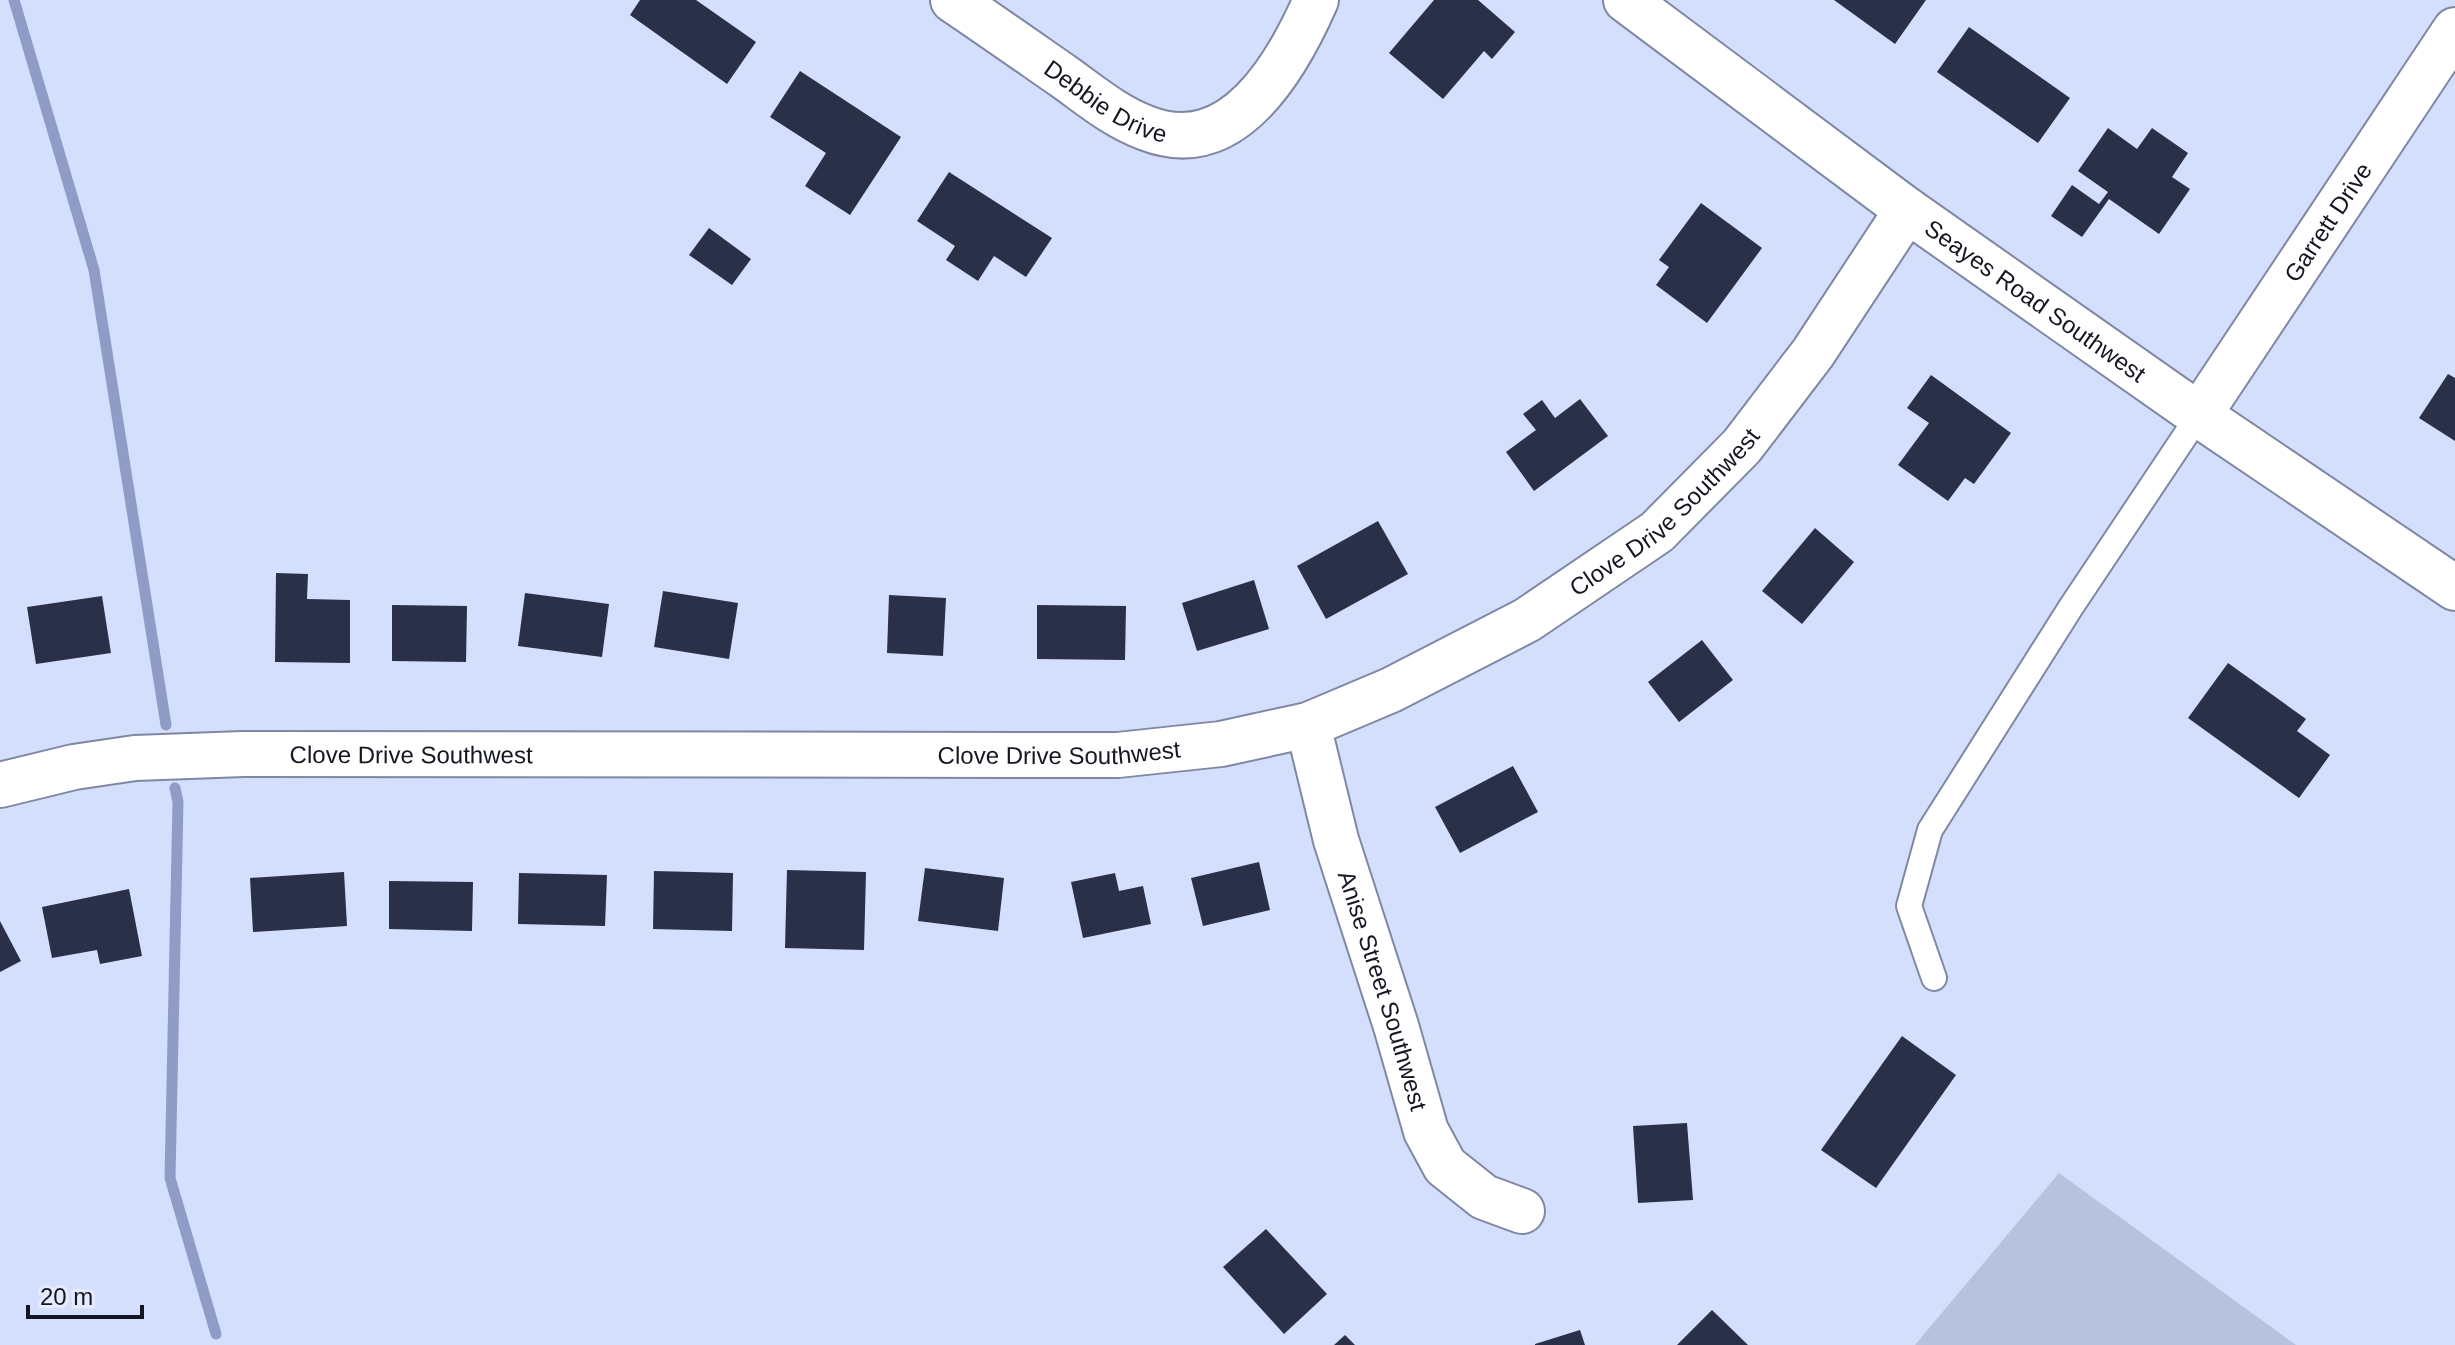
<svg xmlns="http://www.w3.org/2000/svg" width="2455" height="1345" viewBox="0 0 2455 1345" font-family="Arial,sans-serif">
	<rect width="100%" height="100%" fill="#d4defd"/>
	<path fill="#b8c2df" d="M2059,1173L2296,1345H1915Z"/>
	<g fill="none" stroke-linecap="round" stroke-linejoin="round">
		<g stroke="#8f9cc6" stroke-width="11">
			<path d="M14,0L94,270L166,725"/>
			<path d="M175,788L178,802L170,1178L216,1334"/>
		</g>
	</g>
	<g fill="#293047">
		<path d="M640,0H696L756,42L727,84L630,15Z"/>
		<path d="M1434,0H1478L1515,32L1492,59L1484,51L1443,99L1389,53Z"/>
		<path d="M1834,0H1926L1895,44Z"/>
		<path d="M1969,27L2070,98L2038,143L1937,72Z"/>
		<path d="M800,71L901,137L850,215L805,186L826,153L770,117Z"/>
		<path d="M2108,128L2137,149L2152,128L2188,153L2172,177L2190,189L2159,234L2109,199L2082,237L2051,216L2072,185L2099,204L2108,192L2078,171Z"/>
		<path d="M949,172L1052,238L1026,277L994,256L978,281L946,260L955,246L917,221Z"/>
		<path d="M1701,203L1762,248L1707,323L1656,285L1669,267L1659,260Z"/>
		<path d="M709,228L751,259L732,285L689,255Z"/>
		<path d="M2448,374L2455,378V441L2419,418Z"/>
		<path d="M1931,375L2011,433L1974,484L1965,478L1948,501L1898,465L1929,423L1907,408Z"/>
		<path d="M1580,399L1608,436L1534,491L1506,452L1536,430L1523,414L1542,400L1555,418Z"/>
		<path d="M1378,521L1408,574L1326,619L1297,566Z"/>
		<path d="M1815,528L1854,562L1802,624L1762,591Z"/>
		<path d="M276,573L308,574L307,599L350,600V663L275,662Z"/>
		<path d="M1254,580L1269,629L1197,651L1182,603Z"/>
		<path d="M663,591L738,603L729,659L654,647Z"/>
		<path d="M525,593L609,604L602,657L518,646Z"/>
		<path d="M889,595L946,598L943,656L887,653Z"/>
		<path d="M102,596L111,653L36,664L27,607Z"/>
		<path d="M392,605L467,606L466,662L392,661Z"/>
		<path d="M1037,605L1126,606L1125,660L1037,659Z"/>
		<path d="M1702,640L1733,680L1679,722L1648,682Z"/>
		<path d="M2228,663L2306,719L2297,731L2330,755L2299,798L2188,718Z"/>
		<path d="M1513,766L1538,812L1460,853L1435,807Z"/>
		<path d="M1259,862L1270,910L1203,926L1191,878Z"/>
		<path d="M925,868L1004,878L998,931L918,921Z"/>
		<path d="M787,870L866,872L864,950L785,948Z"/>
		<path d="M654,871L733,873L732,931L653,929Z"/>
		<path d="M344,872L347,926L253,932L250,878Z"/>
		<path d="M519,873L607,875L605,926L518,924Z"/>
		<path d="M1115,873L1119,891L1143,886L1151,924L1083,938L1071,882Z"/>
		<path d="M389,881L473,882L472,931L389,929Z"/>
		<path d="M129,889L142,956L100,964L97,950L52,958L42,907Z"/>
		<path d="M0,921L21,961L0,972Z"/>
		<path d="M1902,1036L1956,1075L1876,1188L1821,1150Z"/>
		<path d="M1687,1123L1693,1200L1638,1203L1633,1126Z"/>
		<path d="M1266,1229L1327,1294L1284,1334L1223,1267Z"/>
		<path d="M1712,1310L1748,1345H1677Z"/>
		<path d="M1580,1330L1585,1345H1535V1344Z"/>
		<path d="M1345,1335L1355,1345H1334Z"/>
	</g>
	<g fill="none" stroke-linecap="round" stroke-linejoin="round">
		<g stroke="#7f88a3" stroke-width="28">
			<path id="service" d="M1934,978L1909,906L1930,830L2071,607L2199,415"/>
		</g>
		<g stroke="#7f88a3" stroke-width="48">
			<g id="minor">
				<path id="s1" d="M953,0C990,25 1027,51 1063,76C1090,95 1114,116 1146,128C1233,162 1287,66 1316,0"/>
				<path id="s2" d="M1626,0L1907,210L2199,415L2455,588"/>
				<path id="s3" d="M2199,415L2455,30"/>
				<path id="s4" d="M1308,725L1336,840L1396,1026L1426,1131L1445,1166L1484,1197L1522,1211"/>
				<path id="s5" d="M0,785L74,767L135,758L243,754L1118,755L1221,744L1308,725L1391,690L1527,620L1657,532L1742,446L1813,353L1907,210"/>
			</g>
		</g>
		<use href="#service" stroke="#fff" stroke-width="24"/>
		<use href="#minor" stroke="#fff" stroke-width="44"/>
	</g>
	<g text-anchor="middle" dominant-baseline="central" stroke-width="8" stroke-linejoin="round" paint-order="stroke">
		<g font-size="24" fill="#141722" stroke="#e6ecfe">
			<text stroke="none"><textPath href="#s1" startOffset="184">Debbie Drive</textPath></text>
			<text stroke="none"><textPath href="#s3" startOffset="232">Garrett Drive</textPath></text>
			<text stroke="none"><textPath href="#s2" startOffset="508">Seayes Road Southwest</textPath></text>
			<text stroke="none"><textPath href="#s5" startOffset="1732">Clove Drive Southwest</textPath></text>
			<text stroke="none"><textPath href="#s5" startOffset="1062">Clove Drive Southwest</textPath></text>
			<text stroke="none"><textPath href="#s5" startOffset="414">Clove Drive Southwest</textPath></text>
			<text stroke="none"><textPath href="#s4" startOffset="276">Anise Street Southwest</textPath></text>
		</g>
	</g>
	<path d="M28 1305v12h114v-12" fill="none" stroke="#141722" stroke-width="4"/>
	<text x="40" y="1305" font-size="24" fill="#141722" stroke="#e6ecfe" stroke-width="6" paint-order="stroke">20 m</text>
</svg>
